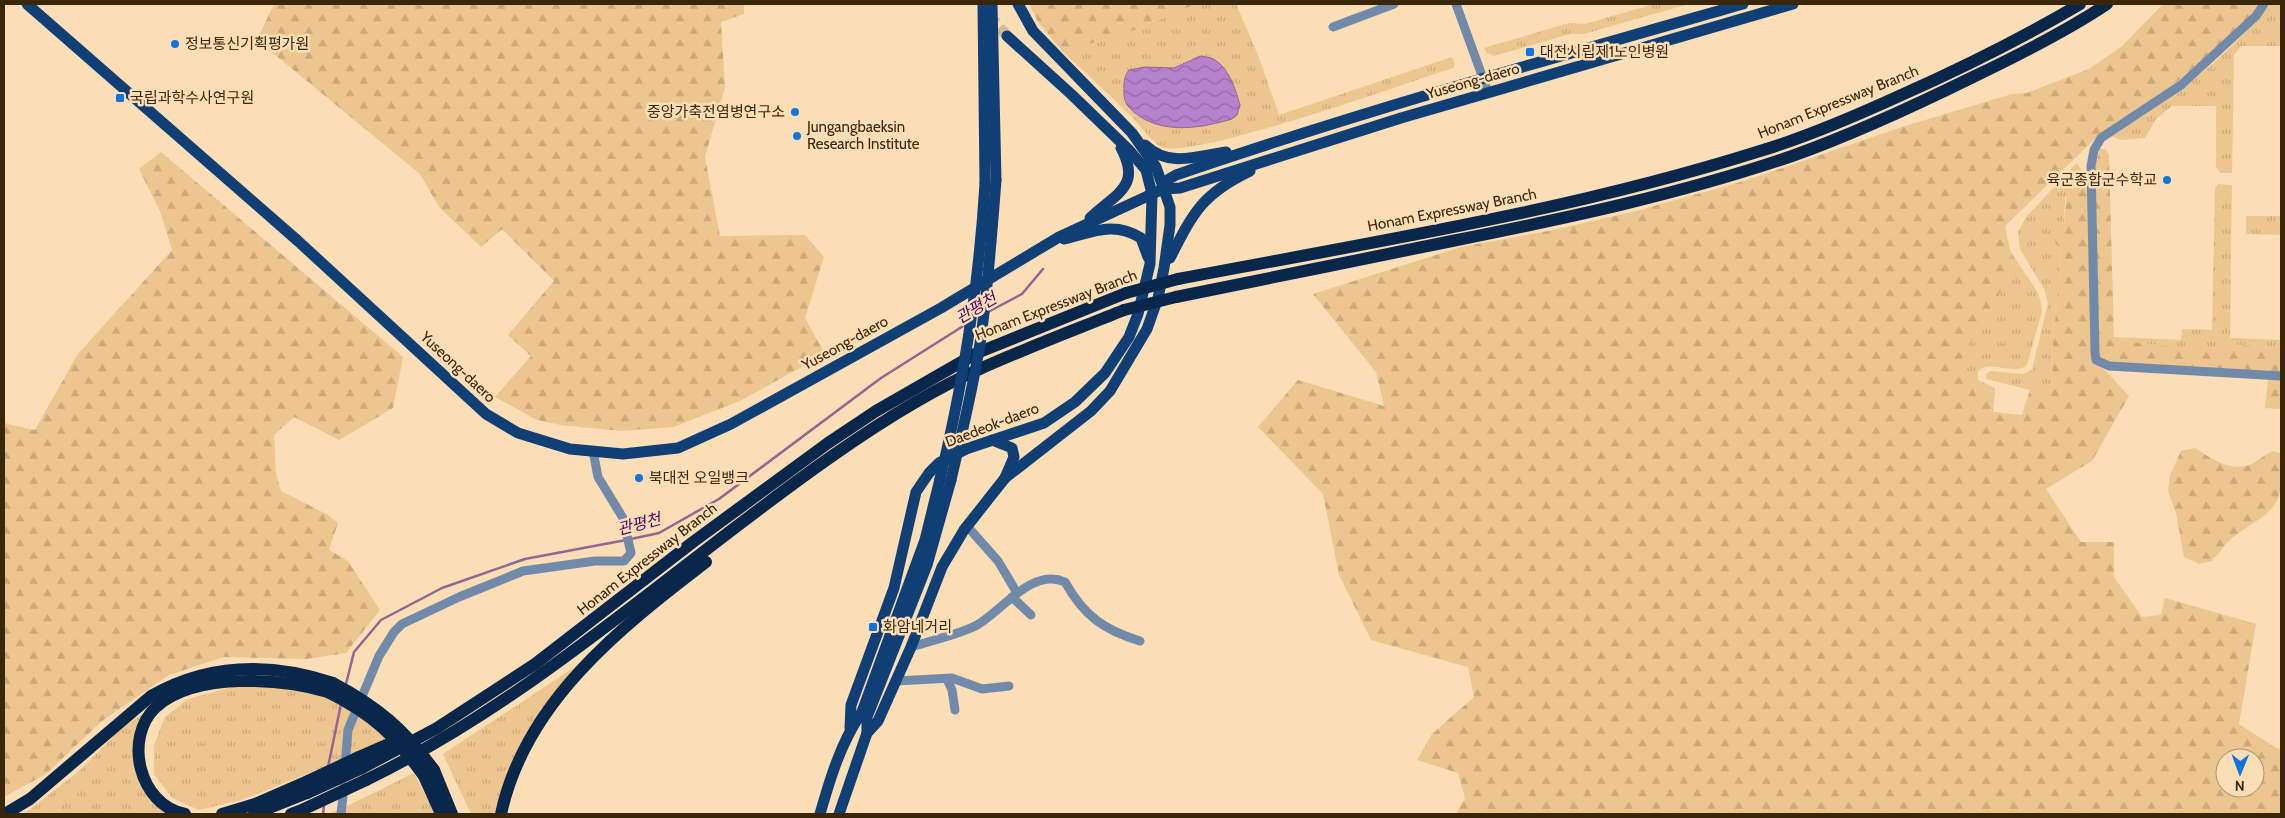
<svg xmlns="http://www.w3.org/2000/svg" width="2285" height="818" viewBox="0 0 2285 818" font-family="Cabin,'Noto Sans KR',sans-serif">
	<defs>
		<pattern id="grass-tufts" width="24" height="20" patternUnits="userSpaceOnUse" patternTransform="scale(1.25)"><rect width="24" height="20" fill="#edc58e"/><path d="M3 7l-1-3M5 7V3M7 7l1-3M15 17l-1-3M17 17v-4M19 17l1-3" fill="none" stroke="#cca979"/></pattern>
		<pattern id="forest-firs" width="22" height="20" patternUnits="userSpaceOnUse" patternTransform="scale(1.25)"><rect width="22" height="20" fill="#edc58e"/><path d="M5 1l3.5 6h-7zM16 11l3.5 6h-7z" fill="#cca979"/></pattern>
		<pattern id="water-waves" width="16" height="10" patternUnits="userSpaceOnUse" patternTransform="scale(1.25)"><rect width="16" height="10" fill="#b681cd"/><path d="M0 5q4-4 8 0t8 0" fill="none" stroke="#956aa5"/></pattern>
	</defs>
	<rect width="100%" height="100%" fill="#fbdeb6"/>
	<g fill="url(#grass-tufts)" fill-rule="evenodd">
		<path d="M1196,4H1236L1258,55L1279,115L1452,57L1455,64L1453,68C1409,82 1193,160 1161,147C1153,143 1139,124 1132,117C1110,95 1086,73 1063,52L1132,31ZM1191,59L1215,60C1228,72 1235,89 1240,105L1224,121L1186,128L1166,127L1146,120L1128,109L1124,99L1125,74L1137,68H1174Z"/>
		<path d="M1654,4H1689L1584,34H1570L1494,56L1486,52L1484,48L1569,23L1585,24Z"/>
		<path d="M2270,4H2281V46H2241L2234,55L2232,173H2220L2216,167V106H2172L2156,119L2145,138L2121,140L2111,136C2172,99 2226,59 2270,4Z"/>
		<path d="M2077,163L2082,172H2089L2088,191L2065,197L2064,226L2056,236L2061,259L2053,341L2052,384L2030,390L1986,379V374L1990,371L2023,374L2032,370L2048,303L2044,289L2020,249L2018,232L2026,217Z"/>
		<path d="M2218,184L2232,185L2230,338L2281,340V347L2231,345L2218,352L2114,341L2112,337L2181,340L2182,329L2212,330L2215,189Z"/>
		<path d="M2246,216H2281V235L2246,234Z"/>
		<path d="M2010,249C2019,270 2042,288 2042,312L2027,365C2013,377 1991,358 1978,372V380L1995,388V392L1969,383L1957,367L2014,268Z"/>
		<path d="M575,667L541,711L512,762L497,814H471L443,754Z"/>
		<path d="M264,685L322,695L353,711L344,759L242,800L199,810L172,798L154,774V745L165,717L188,699L228,688Z"/>
		<path d="M149,709L136,744L149,798L167,814H24L79,771L120,730Z"/>
		<path d="M360,714L393,740L349,761L351,730Z"/>
		<path d="M414,773L435,814H327L341,809Z"/>
	</g>
	<g fill="url(#forest-firs)" fill-rule="evenodd">
		<path d="M274,4H744V14L721,22L725,87L705,157L720,236L805,235L824,257L805,318L825,354L740,401L673,427L621,431L561,425L537,420L495,397L531,356L508,335L554,281L502,229L481,247L439,207L420,174L257,40Z"/>
		<path d="M1029,4H1196L1132,31L1063,52L1038,22Z"/>
		<path d="M2163,4H2260L2254,14L2177,82L2099,135L2005,226L2014,268L1957,367L1969,383L1995,392L1993,412L2022,415L2030,390L2052,384L2053,341L2061,259L2059,248L2055,242L2056,236L2064,226L2067,189L2070,186L2078,187L2088,191L2095,363L2103,368L2129,396L2092,461L2046,489L2081,542H2114V577L2142,617L2161,615L2165,598L2256,624L2239,724L2276,748L2281,749V814H1456L1465,798L1458,773L1417,760L1432,734L1474,697L1468,667L1371,640L1339,575L1323,494L1258,427L1298,380L1384,406L1376,372L1313,294L1461,247L1548,231L1632,212L1744,181L1902,127L2012,94L2027,93L2089,69L2122,46ZM2225,758H2255V788H2225Z"/>
		<path d="M2100,149H2105L2109,155L2114,340L2218,352L2231,345L2281,347V373L2112,363L2101,359L2099,355L2095,166Z"/>
		<path d="M161,152L403,357L393,408L339,440L294,417L274,435L276,474L281,491L328,515L338,523L329,550L348,561L380,610L346,653L307,659L224,657L169,675L102,721L46,774L4,797V423L35,430L77,355L172,250L160,211L139,169Z"/>
		<path d="M2268,379L2281,380V409L2265,408Z"/>
		<path d="M2195,448C2211,458 2229,472 2249,465C2257,462 2264,455 2272,451L2281,453C2281,465 2283,478 2281,489C2276,514 2254,521 2236,535C2226,542 2220,552 2212,561L2199,564L2184,557L2176,513L2168,491L2170,475L2181,451Z"/>
	</g>
	<path fill="url(#water-waves)" stroke="#916692" d="M1200,56C1205,57 1211,57 1215,60C1229,68 1236,91 1240,105L1237,115L1232,119C1202,128 1166,134 1139,116C1131,110 1125,106 1124,95C1124,86 1123,77 1129,70L1145,67L1174,68Z"/>
	<g fill="none" stroke-linecap="round" stroke-linejoin="round">
		<g stroke="#916692" stroke-width="2.5">
			<path d="M988,312L1022,294L1043,269"/>
			<path d="M631,539L659,533L719,499L881,378L968,323"/>
			<path d="M346,684L354,652L381,620L442,588L525,559L626,540"/>
			<path d="M328,767L341,704"/>
			<path d="M323,814L324,805"/>
		</g>
		<path stroke="#d4b994" stroke-width="11" stroke-dasharray="11 5.5" stroke-linecap="butt" d="M989,15L1007,36"/>
		<g stroke="#728aaa" stroke-width="9">
			<path d="M1456,4L1488,92"/>
			<path d="M2264,4L2256,16L2181,85L2101,138L2094,150L2091,166L2095,352L2096,360L2109,366L2281,376"/>
			<path d="M1333,27L1394,4"/>
			<path d="M967,526L998,561L1017,593"/>
			<path d="M1012,597L1031,615"/>
			<path d="M911,647C929,641 961,634 977,625C1002,611 1032,567 1065,582C1084,616 1104,630 1140,641"/>
			<path d="M947,679L952,690L955,710"/>
			<path d="M896,681L952,678L982,689L1009,686"/>
			<path d="M345,767L348,730L379,656L394,632L402,624L459,597L523,571L595,561H624L631,553L623,518L598,477L593,451"/>
			<path d="M341,814L344,787"/>
		</g>
		<g stroke="#103f75" stroke-width="11">
			<path d="M27,4L298,241L486,414L518,433L570,449L623,454L678,448L731,424L941,308L1059,237L1163,189L1169,179L1176,175C1363,111 1553,58 1743,4"/>
			<path d="M983,4L985,183"/>
			<path d="M992,4L996,180"/>
			<path d="M1145,145C1169,168 1197,156 1226,152"/>
			<path d="M1163,189L1180,188L1401,118L1793,4"/>
			<path d="M1090,218C1116,193 1142,187 1121,148"/>
			<path d="M1064,239C1093,232 1114,221 1141,238L1148,257"/>
			<path d="M1170,258C1193,213 1202,194 1250,171"/>
			<path d="M992,440L1012,448L1014,457L1005,478"/>
			<path d="M850,728L851,705L894,588L916,492L929,473L939,463L966,449L1044,423L1075,402L1105,373L1129,337L1138,314L1150,264L1152,194L1146,170L1129,150L1071,94L1007,36"/>
			<path d="M867,733L878,721L911,647L942,567L964,530L1005,478L1091,411L1110,391L1147,329L1158,298L1164,268L1170,225V207L1156,167L1132,133L1033,31L1018,4"/>
			<path d="M820,814C830,779 841,742 862,712L925,540L940,479"/>
			<path d="M839,814L867,733V717L927,565L951,480"/>
		</g>
		<g stroke="#09274a" stroke-width="12">
			<path d="M1178,279C1373,242 1570,211 1760,151C1807,137 1853,117 1897,97C1960,69 2021,39 2080,4"/>
			<path d="M1176,297C1268,278 1360,260 1452,241C1567,218 1681,194 1792,156C1854,134 1914,106 1973,77C2019,55 2065,32 2107,4"/>
			<path d="M359,757L398,740"/>
			<path d="M362,768L437,728L535,664L693,542L828,443L876,411L977,353L1126,293"/>
			<path d="M434,770L452,814"/>
			<path d="M424,776L441,814"/>
			<path d="M366,780C539,696 678,563 835,454C881,422 931,390 982,368C1029,347 1077,329 1124,310"/>
			<path d="M5,814L30,799L151,696C209,663 270,662 333,683"/>
			<path d="M185,814C139,805 123,738 156,707C195,672 281,678 328,692"/>
			<path d="M222,814L255,804L308,781"/>
			<path d="M254,814L307,793"/>
			<path d="M291,814L304,809"/>
			<path d="M501,814C525,702 620,628 706,562"/>
		</g>
		<g stroke="#103f75" stroke-width="11">
			<path d="M940,479C964,380 979,285 985,183"/>
			<path d="M951,480C962,432 974,385 981,337C988,285 992,233 996,180"/>
		</g>
		<g stroke="#09274a" stroke-width="12">
			<path d="M1126,293L1178,279"/>
			<path d="M1124,310L1176,297"/>
			<path d="M333,683C377,706 405,730 434,770"/>
			<path d="M328,692C373,714 395,736 424,776"/>
			<path d="M308,781L359,757"/>
			<path d="M307,793L362,768"/>
			<path d="M304,809L366,780"/>
		</g>
	</g>
	<g fill="#1174dd" stroke="#fbdeb6" stroke-width="2">
		<circle cx="175" cy="44" r="5"/>
		<rect x="1525" y="47" width="10" height="10" rx="2.5"/>
		<rect x="115" y="93" width="10" height="10" rx="2.5"/>
		<circle cx="795" cy="112" r="5"/>
		<circle cx="797" cy="136" r="5"/>
		<circle cx="2167" cy="180" r="5"/>
		<circle cx="639" cy="478" r="5"/>
		<rect x="868" y="622" width="10" height="10" rx="2.5"/>
	</g>
	<g text-anchor="middle" dominant-baseline="central" stroke-width="5" stroke-linejoin="round" paint-order="stroke">
		<g font-size="15" fill="#3a270a" stroke="#fbdeb6" text-anchor="start">
			<text x="185" y="44">정보통신기획평가원</text>
			<text x="1540" y="52">대전시립제1노인병원</text>
			<text x="130" y="98">국립과학수사연구원</text>
			<text x="785" y="112" text-anchor="end">중앙가축전염병연구소</text>
			<text x="807" y="127">Jungangbaeksin<tspan x="807" dy="17">Research Institute</tspan></text>
			<text x="2157" y="180" text-anchor="end">육군종합군수학교</text>
			<text x="649" y="478">북대전 오일뱅크</text>
			<text x="883" y="627">화암네거리</text>
		</g>
		<g font-size="15" fill="#3a270a" stroke="#fbdeb6">
			<text transform="translate(1473 81) rotate(-16)">Yuseong-daero</text>
			<text transform="translate(1838 102) rotate(-22)">Honam Expressway Branch</text>
			<text transform="translate(1452 210) rotate(-11)">Honam Expressway Branch</text>
			<text transform="translate(1056 305) rotate(-21)">Honam Expressway Branch</text>
			<text transform="translate(845 343) rotate(-29)">Yuseong-daero</text>
			<text transform="translate(458 367) rotate(43)">Yuseong-daero</text>
			<text transform="translate(992 425) rotate(-21)">Daedeok-daero</text>
			<text transform="translate(647 559) rotate(-38)">Honam Expressway Branch</text>
		</g>
		<g font-size="16" font-style="italic" fill="#4e0366" stroke="#fbdeb6">
			<text transform="translate(976 308) rotate(-31)">관평천</text>
			<text transform="translate(639 524) rotate(-15)">관평천</text>
		</g>
	</g>
	<rect width="2285" height="818" fill="none" stroke="#3a270a" stroke-width="10"/>
	<g transform="translate(2240 773) rotate(181)"><circle r="24" fill="#fbdeb6" stroke="#ae9571"/>
	<path d="M0-4L9 19L0 12L-9 19Z" fill="#1174dd"/>
	<text y="-8" font-size="14" font-weight="bold" text-anchor="middle" fill="#3a270a">N</text>
	</g>
</svg>
